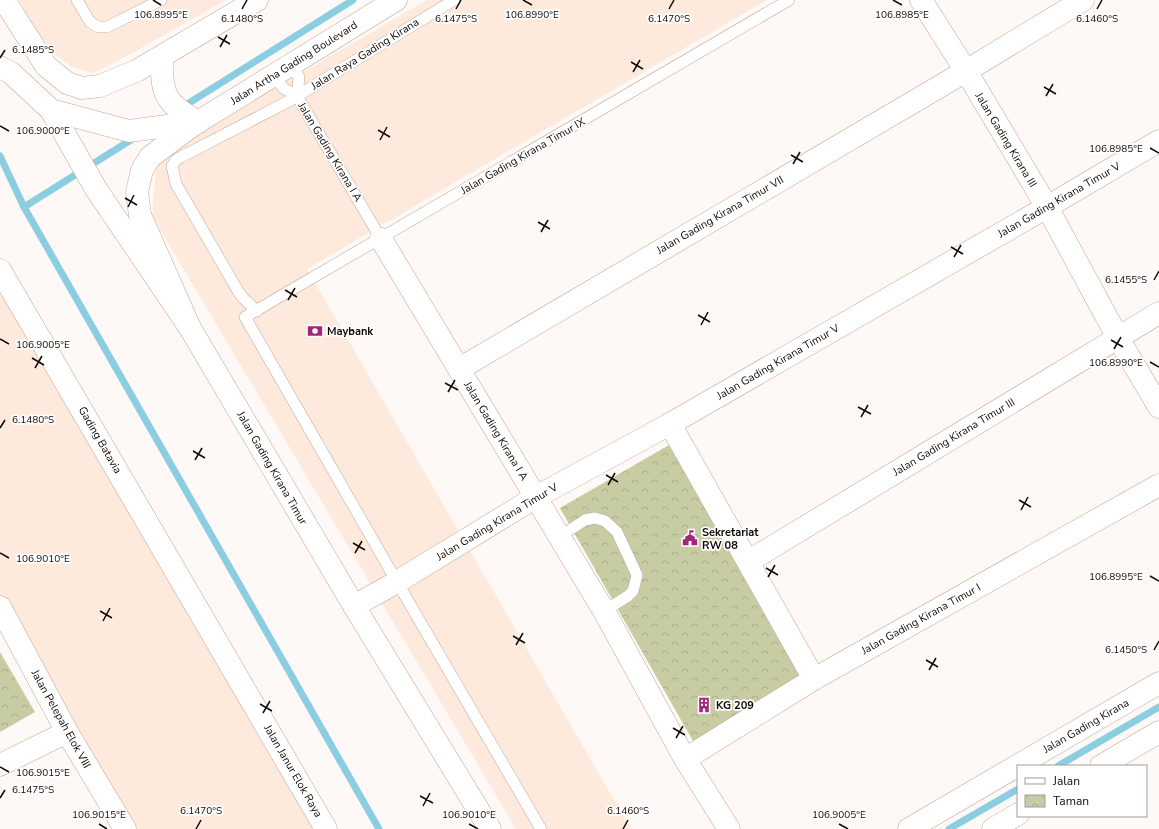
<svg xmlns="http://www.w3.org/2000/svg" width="1159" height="829" viewBox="0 0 1159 829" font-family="'Nunito Sans',sans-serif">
	<defs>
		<pattern id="park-crowns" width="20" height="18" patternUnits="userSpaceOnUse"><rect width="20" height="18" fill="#c8cca2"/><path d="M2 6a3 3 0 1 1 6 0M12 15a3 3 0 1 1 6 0" fill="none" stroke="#abae8a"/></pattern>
	</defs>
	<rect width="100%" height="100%" fill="#fef9f6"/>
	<g fill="#feeadd">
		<path d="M19,0H226L118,61L93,73L72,67L45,47Z"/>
		<path d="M427,0H767L307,269L631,829H516L152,216L157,157Z"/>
		<path d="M0,259L332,829H124L0,611Z"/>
	</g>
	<g fill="url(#park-crowns)">
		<path d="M669,445L800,676L693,741L560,508Z"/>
		<path d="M0,652L35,712L0,732Z"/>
	</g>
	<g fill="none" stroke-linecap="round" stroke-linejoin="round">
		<g stroke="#8bcde1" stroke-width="7">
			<path d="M181,108L353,0"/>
			<path d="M0,156L24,207L379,829"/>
			<path d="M24,207L134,138"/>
			<path d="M1058,766L1159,707"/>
			<path d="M949,829L1018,789"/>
		</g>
		<g stroke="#bfa697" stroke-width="12">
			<g id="service">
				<path d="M77,0L90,22L98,27H107L161,0"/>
				<path d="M291,65L299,77L297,96"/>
				<path d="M274,75L283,88L297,96"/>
				<path d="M297,96L381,239"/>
				<path d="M257,311L243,298L238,291L176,184L172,166L176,160L181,157L289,101L454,0"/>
				<path d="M559,537L585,520L595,518L605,521L617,532L637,575L633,591L628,596L604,611"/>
				<path d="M541,829L397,582L245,317L789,0"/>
			</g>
		</g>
		<g stroke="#bfa697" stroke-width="23">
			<g id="minor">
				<path d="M921,0L966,71L1047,207L1118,338L1159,407"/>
				<path d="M51,110L96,189L190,328L354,606L490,829"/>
				<path d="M381,239L604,611L685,759L729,829"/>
				<path d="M0,270L326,829"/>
				<path d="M459,369L966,71L1083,0"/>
				<path d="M670,424L814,679"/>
				<path d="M749,561L1159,313"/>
				<path d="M354,606L397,582L536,497L670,424L1047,207L1159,141"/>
				<path d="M0,607L67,732L125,829"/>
				<path d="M685,759L814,679L1159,485"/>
				<path d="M0,765L67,732"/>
				<path d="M1101,766L1159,732"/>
				<path d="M909,829L1159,683"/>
				<path d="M993,829L1018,814"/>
			</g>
		</g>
		<g stroke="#bfa697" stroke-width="23">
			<g id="secondary">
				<path d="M4,0L46,66L67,83L82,88L100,86L138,70L257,0"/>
				<path d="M162,56C161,96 165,102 198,122"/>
				<path d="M0,67L11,73L51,110L129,131L167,126L193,125"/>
				<path d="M190,328L140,215L137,192L142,170L150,157L193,125L396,0"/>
			</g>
		</g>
		<use href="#service" stroke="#fff" stroke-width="11"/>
		<use href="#minor" stroke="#fff" stroke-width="22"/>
		<use href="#secondary" stroke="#fff" stroke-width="22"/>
	</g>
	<path fill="none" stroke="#120a06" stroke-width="1.5" d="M153,0L161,5M523,0L532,5M893,0L902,5M242,9L247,0M456,9L461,0M669,9L674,0M1097,9L1102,0M218,37L230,44M220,47L227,35M0,58L5,50M631,62L643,69M633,72L640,60M1044,87L1056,94M1046,96L1053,84M0,126L9,131M378,130L390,137M380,140L387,127M1150,148L1159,153M791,155L803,162M793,164L800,152M125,198L137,205M128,207L134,195M538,222L550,229M541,232L548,220M951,247L963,254M954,257L961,245M1154,280L1159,271M285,290L297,297M288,300L295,288M698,315L710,322M701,325L708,312M0,339L9,344M1111,340L1123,347M1114,349L1121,337M32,358L44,365M1150,362L1159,367M35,368L42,356M445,383L458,390M448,392L455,380M858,407L871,414M861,417L868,405M0,428L5,420M193,451L205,458M195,460L202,448M606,475L618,482M608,485L615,473M1019,500L1031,507M1021,510L1028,497M353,543L365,550M0,553L9,558M355,553L362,541M766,568L778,575M1150,576L1159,581M768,577L775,565M100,611L112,618M103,621L110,608M513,636L525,643M516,645L523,633M1154,650L1159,641M926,660L938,667M929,670L936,658M260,704L272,711M263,713L270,701M673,728L685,735M676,738L683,726M0,767L9,772M420,796L433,803M0,798L5,790M423,806L430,793M99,824L107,829M469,824L478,829M839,824L848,829M196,829L201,820M623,829L628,820"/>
	<defs>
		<g id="bank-bare" transform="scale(1.2)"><path d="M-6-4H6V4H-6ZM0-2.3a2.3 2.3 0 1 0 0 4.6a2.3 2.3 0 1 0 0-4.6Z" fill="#a2277c" stroke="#fff" stroke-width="2.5" paint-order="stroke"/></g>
		<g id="civic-bare" transform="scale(1.2)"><path d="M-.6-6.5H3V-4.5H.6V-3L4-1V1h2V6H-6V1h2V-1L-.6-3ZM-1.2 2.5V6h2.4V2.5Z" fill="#a2277c" stroke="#fff" stroke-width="2.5" paint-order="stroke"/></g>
		<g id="building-bare" transform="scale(1.2)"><path d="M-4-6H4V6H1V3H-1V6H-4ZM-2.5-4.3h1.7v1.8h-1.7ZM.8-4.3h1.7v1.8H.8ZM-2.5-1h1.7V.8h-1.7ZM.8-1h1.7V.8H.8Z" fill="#a2277c" stroke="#fff" stroke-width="2.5" paint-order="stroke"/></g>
	</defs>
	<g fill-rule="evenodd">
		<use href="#bank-bare" x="315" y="331"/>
		<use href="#civic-bare" x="690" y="538"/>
		<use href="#building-bare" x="704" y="705"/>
	</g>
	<g text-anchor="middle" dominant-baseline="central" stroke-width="3.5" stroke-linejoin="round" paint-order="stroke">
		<g font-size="11" fill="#120a06" stroke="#fff">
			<text transform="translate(365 54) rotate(-32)">Jalan Raya Gading Kirana</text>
			<text transform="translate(294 63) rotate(-32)">Jalan Artha Gading Boulevard</text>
			<text transform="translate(1006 140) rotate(59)">Jalan Gading Kirana III</text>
			<text transform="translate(330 152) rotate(59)">Jalan Gading Kirana I A</text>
			<text transform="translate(523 156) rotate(-30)">Jalan Gading Kirana Timur IX</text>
			<text transform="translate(1059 200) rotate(-30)">Jalan Gading Kirana Timur V</text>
			<text transform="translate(720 215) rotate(-30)">Jalan Gading Kirana Timur VII</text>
			<text transform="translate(778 362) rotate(-30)">Jalan Gading Kirana Timur V</text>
			<text transform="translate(496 431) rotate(59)">Jalan Gading Kirana I A</text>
			<text transform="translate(954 437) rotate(-31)">Jalan Gading Kirana Timur III</text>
			<text transform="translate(100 440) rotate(60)">Gading Batavia</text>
			<text transform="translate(272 468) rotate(60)">Jalan Gading Kirana Timur</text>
			<text transform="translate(497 522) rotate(-31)">Jalan Gading Kirana Timur V</text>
			<text transform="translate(921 619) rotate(-29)">Jalan Gading Kirana Timur I</text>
			<text transform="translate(61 719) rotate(61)">Jalan Pelepah Elok VIII</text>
			<text transform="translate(1086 726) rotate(-30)">Jalan Gading Kirana</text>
			<text transform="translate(293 771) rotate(60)">Jalan Janur Elok Raya</text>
		</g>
		<g font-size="11" font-weight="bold" fill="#120a06" stroke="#fff" text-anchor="start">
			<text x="327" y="331">Maybank</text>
			<text x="702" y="532">Sekretariat<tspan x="702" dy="13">RW 08</tspan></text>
			<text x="716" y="705">KG 209</text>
		</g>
	</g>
	<g font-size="10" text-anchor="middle" fill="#120a06" stroke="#fff" stroke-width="3.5" stroke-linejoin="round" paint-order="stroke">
		<text x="532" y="18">106.8990°E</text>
		<text x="161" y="18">106.8995°E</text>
		<text x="902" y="18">106.8985°E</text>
		<text x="242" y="22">6.1480°S</text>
		<text x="456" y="22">6.1475°S</text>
		<text x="669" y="22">6.1470°S</text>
		<text x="1097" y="22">6.1460°S</text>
		<text x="33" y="53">6.1485°S</text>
		<text x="43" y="134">106.9000°E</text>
		<text x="1116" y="152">106.8985°E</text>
		<text x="1126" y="283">6.1455°S</text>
		<text x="43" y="348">106.9005°E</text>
		<text x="1116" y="366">106.8990°E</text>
		<text x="33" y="423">6.1480°S</text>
		<text x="43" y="562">106.9010°E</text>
		<text x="1116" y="580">106.8995°E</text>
		<text x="1126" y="653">6.1450°S</text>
		<text x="43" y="776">106.9015°E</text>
		<text x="33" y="793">6.1475°S</text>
		<text x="201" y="814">6.1470°S</text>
		<text x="628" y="814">6.1460°S</text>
		<text x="99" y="818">106.9015°E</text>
		<text x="469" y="818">106.9010°E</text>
		<text x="839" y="818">106.9005°E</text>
	</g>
	<rect x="1017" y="765" width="130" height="52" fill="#ffffff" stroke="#a09d9b"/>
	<rect x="1025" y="778" width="20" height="6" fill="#ffffff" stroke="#a09d9b"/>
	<text x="1053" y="785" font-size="12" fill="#120a06">Jalan</text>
	<rect x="1025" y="795" width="20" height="12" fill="url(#park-crowns)" stroke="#a09d9b"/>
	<text x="1053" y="805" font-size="12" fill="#120a06">Taman</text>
</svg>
